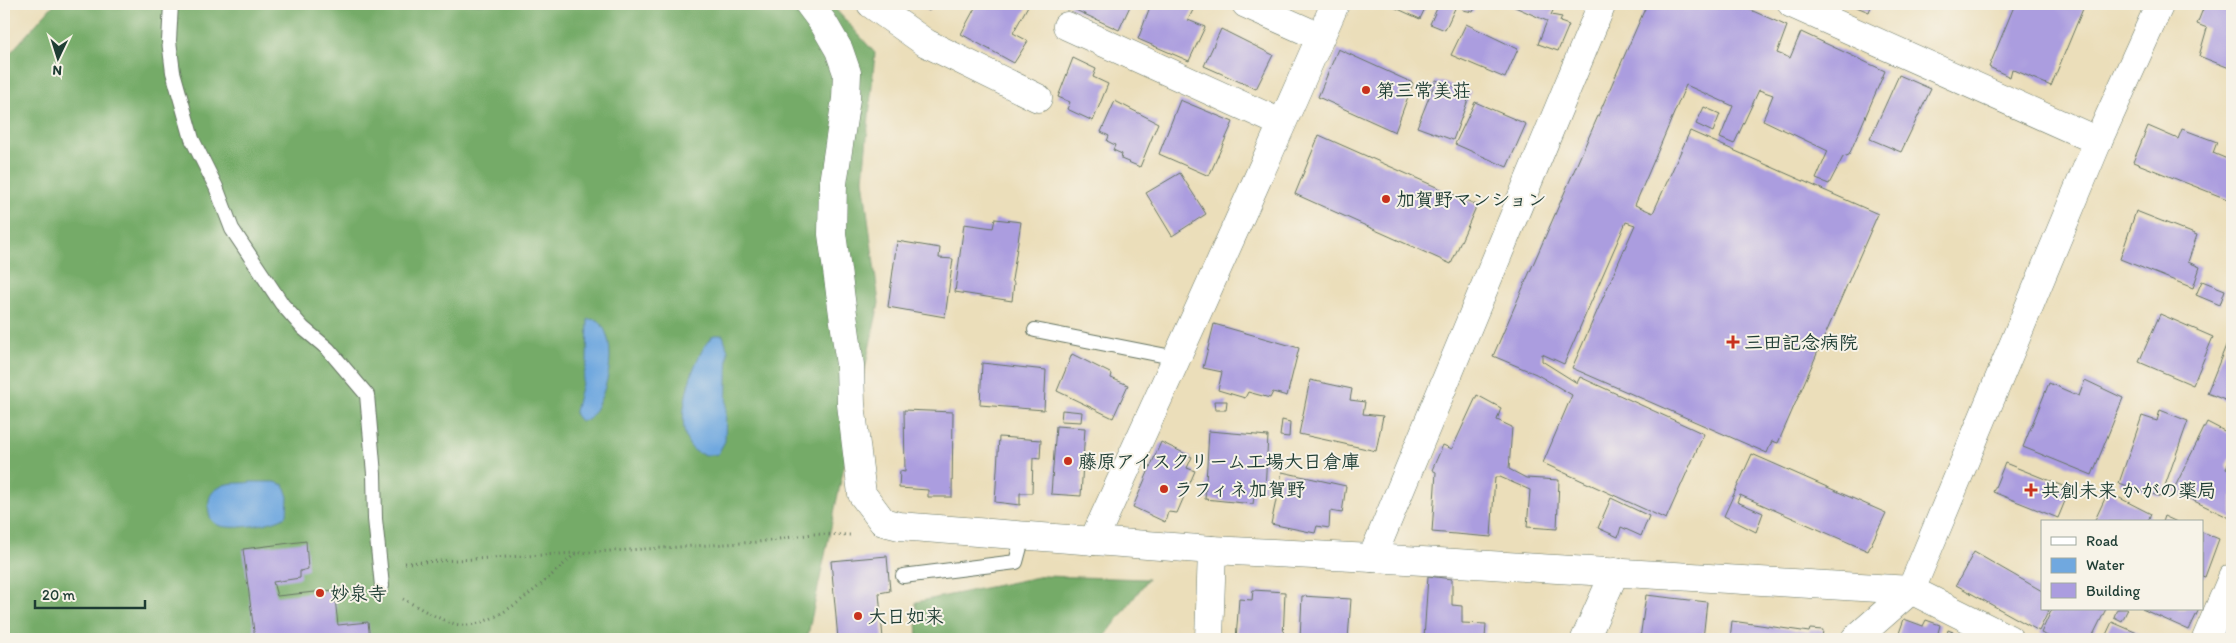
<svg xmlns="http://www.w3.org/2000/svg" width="2236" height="643" viewBox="0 0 2236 643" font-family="Itim,'Klee One',sans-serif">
	<rect width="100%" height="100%" fill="#f7f3e8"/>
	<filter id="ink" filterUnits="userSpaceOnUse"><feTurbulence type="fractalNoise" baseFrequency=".02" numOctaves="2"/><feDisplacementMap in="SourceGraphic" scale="10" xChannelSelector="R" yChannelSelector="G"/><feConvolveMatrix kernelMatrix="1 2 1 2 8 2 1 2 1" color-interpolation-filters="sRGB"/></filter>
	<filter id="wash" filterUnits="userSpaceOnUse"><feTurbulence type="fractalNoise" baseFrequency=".0096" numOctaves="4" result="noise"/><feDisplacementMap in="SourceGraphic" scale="20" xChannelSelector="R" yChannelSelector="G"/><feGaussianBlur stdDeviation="1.12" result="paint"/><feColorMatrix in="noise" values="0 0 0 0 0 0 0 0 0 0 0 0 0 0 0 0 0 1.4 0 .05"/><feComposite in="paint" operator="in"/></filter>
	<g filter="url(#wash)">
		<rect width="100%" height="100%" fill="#ebdeba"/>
		<g fill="#74ab68" stroke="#4a744e">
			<path d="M54,4H831L875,53L863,179L879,303L807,639H4V60Z"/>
			<path d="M1043,576L1148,579L1103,639H918L916,602Z"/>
		</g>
		<g fill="#70a8df" stroke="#48728a">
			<path d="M588,319L598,320C621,344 607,398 588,420L580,421L575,415V411L587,363Z"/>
			<path d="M714,335H723L728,351L725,441L718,454C658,467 689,355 714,335Z"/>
			<path d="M251,482H275L284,485L288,497L287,515C277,524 231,531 218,525C208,520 208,511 209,501C210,492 216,489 224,485C233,482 242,484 251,482Z"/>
		</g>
		<g id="blocks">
			<g fill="#ab9ddf">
				<path d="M919,4H934L929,11Z"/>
				<path d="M977,4H1029L1013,33L1028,41L1014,63L961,34Z"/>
				<path d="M1071,4H1131L1119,30L1069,7Z"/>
				<path d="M1151,4H1177L1193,10L1188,20L1205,27L1189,61L1138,39Z"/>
				<path d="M1387,4H1427L1420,19Z"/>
				<path d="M1439,4H1457L1445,30L1430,24Z"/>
				<path d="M1465,4H1477L1473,12L1463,10Z"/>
				<path d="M1508,4H1556L1551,15L1562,17L1560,22L1569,25L1558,51L1538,44L1547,21Z"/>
				<path d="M1647,4H1737L1787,26L1777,53L1790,58L1801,32L1885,71L1849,155L1843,157L1829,184L1816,179L1828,151L1763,120L1773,95L1759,90L1734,144L1720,138L1733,106L1686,85L1635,205L1653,213L1690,131L1878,214L1778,443L1772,441L1767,453L1572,368L1635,225L1626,222L1564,364L1542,354V361L1577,383L1580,377L1704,434L1666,519L1543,463L1572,395L1536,374L1493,356Z"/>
				<path d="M1849,4H1872L1869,12Z"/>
				<path d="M2015,4H2085L2051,86L2012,69L2010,77L1989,67Z"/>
				<path d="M2205,4H2232V69L2199,56L2207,28L2197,24Z"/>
				<path d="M1466,24L1518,49L1505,78L1451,55Z"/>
				<path d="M1221,29L1273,55L1256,89L1204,66Z"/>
				<path d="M1338,49L1413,83L1395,132L1318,97Z"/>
				<path d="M1073,58L1096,69L1093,77L1108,84L1093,121L1067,109L1070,102L1058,97Z"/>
				<path d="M1899,75L1931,89L1901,152L1870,139Z"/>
				<path d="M1436,80L1471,92L1453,140L1417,127Z"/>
				<path d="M1180,100L1233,122L1209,176L1159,154Z"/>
				<path d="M1115,101L1158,123L1140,167L1121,159L1122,154L1113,150L1115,145L1107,141L1109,136L1101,132Z"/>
				<path d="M1475,102L1526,124L1507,167L1455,144Z"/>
				<path d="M1704,107L1720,114L1713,132L1696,124Z"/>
				<path d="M2148,126L2178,139L2182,129L2217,142L2213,153L2232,161V201L2133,162Z"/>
				<path d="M1319,135L1477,205L1451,264L1295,194Z"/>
				<path d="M1180,173L1206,214L1172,236L1146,193Z"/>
				<path d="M2136,211L2197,235L2188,262L2200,267L2193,288L2120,259Z"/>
				<path d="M995,219L1021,222L1012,280L1014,283L1012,301L955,292L964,224L993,228Z"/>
				<path d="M897,241L940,248L939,258L953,259L945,317L888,307Z"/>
				<path d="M2202,281L2225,290L2220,305L2196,295Z"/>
				<path d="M2160,314L2213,337L2193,385L2139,362Z"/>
				<path d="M1214,324L1299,348L1287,396L1273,392L1270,398L1248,392L1245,398L1218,390L1222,372L1203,368Z"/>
				<path d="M2229,338L2232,339V395L2230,402L2207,393Z"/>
				<path d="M1072,354L1112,374L1111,378L1128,385L1113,418L1057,391Z"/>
				<path d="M982,363L1046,370L1044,410L980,405Z"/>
				<path d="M1310,380L1352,389L1350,400L1365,402L1363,414L1383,416L1376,451L1299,434Z"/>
				<path d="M2085,380L2123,398L2092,475L2023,447L2049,383L2079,396Z"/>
				<path d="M1477,395L1501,408L1497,420L1512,427L1509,469L1526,478L1559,480L1557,529L1527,527L1530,490L1500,477H1495L1491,537L1432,532L1436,472L1432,470L1443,445L1452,449Z"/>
				<path d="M1214,401H1227L1226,410H1215Z"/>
				<path d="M904,410L953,412L952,497H928V490L899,488L900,471L905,472Z"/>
				<path d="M1062,410L1082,412L1081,422L1061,421Z"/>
				<path d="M2160,410L2188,421L2161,497L2119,483L2142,416L2157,421Z"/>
				<path d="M1282,420L1290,422L1289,437L1280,436Z"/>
				<path d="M2207,422L2232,435V455L2226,468L2232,471V519L2173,491Z"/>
				<path d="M1056,426L1085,428L1081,496L1051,494Z"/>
				<path d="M1209,431L1268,436L1265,490L1255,489L1253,504L1205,499Z"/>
				<path d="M999,437L1041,440L1040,459L1033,458L1032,493H1020V505L995,502Z"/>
				<path d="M1161,442L1192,457L1187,468L1195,471L1177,513L1168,512L1165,522L1133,507Z"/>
				<path d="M1752,454L1886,513L1868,551L1740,495L1737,502L1763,513L1756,532L1724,516Z"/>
				<path d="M2005,463L2070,489L2058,518L1993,492Z"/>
				<path d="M1282,472L1346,486L1342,513L1330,511L1329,528L1317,526L1315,533L1271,524Z"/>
				<path d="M2108,492L2151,514L2148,522H2094Z"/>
				<path d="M1611,498L1649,516L1641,536L1621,527L1618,537L1598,528Z"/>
				<path d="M2164,516L2177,522H2162Z"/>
				<path d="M2202,532L2219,539L2205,577L2202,576Z"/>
				<path d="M306,541L308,569L300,571V578L273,582L277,596L334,590L338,625L368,622L370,639H255L243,549Z"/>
				<path d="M1974,552L2042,591V609L2049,610L2039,631L1956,585Z"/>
				<path d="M887,556L890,591L879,593L883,639H838L831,561Z"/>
				<path d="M1428,576L1452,579V605L1462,606V623L1486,624L1485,639H1424Z"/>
				<path d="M1253,590L1285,592L1283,639H1236L1239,599L1252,600Z"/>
				<path d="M1646,595L1707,602L1703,639H1640Z"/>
				<path d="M1302,596L1351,599L1348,639H1300Z"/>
				<path d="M2052,609H2106L2091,639H2054L2041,633Z"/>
				<path d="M2117,609H2128L2122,621L2114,617Z"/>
				<path d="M2142,609H2199L2189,630Z"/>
				<path d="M1904,619L1923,626L1926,620L1940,625L1938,633L1946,637L1948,630L1971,639H1897Z"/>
				<path d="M1732,621L1809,632L1810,629L1823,630L1822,639H1730Z"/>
				<path d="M2112,622L2151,639H2104Z"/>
			</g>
		</g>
	</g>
	<g filter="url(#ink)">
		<use href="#blocks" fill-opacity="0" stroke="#667563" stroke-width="1"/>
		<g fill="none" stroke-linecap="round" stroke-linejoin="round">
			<g stroke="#667563" stroke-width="16">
				<g id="service">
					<path d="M171,4L169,41L173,72L192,139L216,187L232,229L282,304L303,328L328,349L367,395L374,474L375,519L382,586"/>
					<path d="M1035,330L1177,358"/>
					<path d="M903,576L1016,562L1023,536"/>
				</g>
			</g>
			<g stroke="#667563" stroke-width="29">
				<g id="minor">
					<path d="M809,4L824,24L839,50L847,73L846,99L833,183L832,234L850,365L851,404L862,494L883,522L899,526L1212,550L1372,558L1911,590L2009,639"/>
					<path d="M871,4L926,43L1038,98"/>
					<path d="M1246,4L1320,37"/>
					<path d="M1792,4L2098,141"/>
					<path d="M1067,26L1281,123"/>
					<path d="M1093,541C1175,363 1256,184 1335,4"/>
					<path d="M1372,558L1602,4"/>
					<path d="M1209,639L1212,550"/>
					<path d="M1585,639L1615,572"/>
					<path d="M1855,639L1911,590L2098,141L2160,4"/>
					<path d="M2206,639L2232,578"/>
				</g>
			</g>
			<g stroke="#667563" stroke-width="3" stroke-dasharray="1 4" stroke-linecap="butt">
				<path d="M405,563L662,548L758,542L813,534L852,535"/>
				<path d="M403,599C418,607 440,620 455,624C493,634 549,577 575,554"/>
			</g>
			<use href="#service" stroke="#fff" stroke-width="14"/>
			<use href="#minor" stroke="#fff" stroke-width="28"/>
		</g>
	</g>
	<g fill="#c8321e" stroke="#f7f3e8" stroke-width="2">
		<circle cx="1366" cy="90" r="5"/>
		<circle cx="1386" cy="199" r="5"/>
		<path d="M1730.5 334.5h5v5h5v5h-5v5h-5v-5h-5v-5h5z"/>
		<circle cx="1068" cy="461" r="5"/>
		<circle cx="1164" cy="489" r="5"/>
		<path d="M2028.5 482.5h5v5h5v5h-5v5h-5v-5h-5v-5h5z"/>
		<circle cx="320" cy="593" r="5"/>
		<circle cx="858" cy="616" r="5"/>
	</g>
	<g text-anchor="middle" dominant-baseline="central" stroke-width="4" stroke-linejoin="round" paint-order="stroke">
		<g font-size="19" font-weight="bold" fill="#1f3d34" stroke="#f7f3e8" text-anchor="start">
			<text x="1376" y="90">第三常美荘</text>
			<text x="1396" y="199">加賀野マンション</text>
			<text x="1744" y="342">三田記念病院</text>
			<text x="1078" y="461">藤原アイスクリーム工場大日倉庫</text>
			<text x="1174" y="489">ラフィネ加賀野</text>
			<text x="2041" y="490">共創未来 かがの薬局</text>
			<text x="330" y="593">妙泉寺</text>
			<text x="868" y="616">大日如来</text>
		</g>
	</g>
	<rect width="2236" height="643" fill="none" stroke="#f7f3e8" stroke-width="20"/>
	<rect x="2041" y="520" width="162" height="90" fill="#f7f3e8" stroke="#a1aaa0"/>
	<rect x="2051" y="537" width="25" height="8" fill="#ffffff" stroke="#a1aaa0"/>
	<text x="2086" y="546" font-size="15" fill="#1f3d34">Road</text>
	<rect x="2051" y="558" width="25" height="15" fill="#70a8df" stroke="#a1aaa0"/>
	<text x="2086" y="570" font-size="15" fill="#1f3d34">Water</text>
	<rect x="2051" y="583" width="25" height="15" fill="#ab9ddf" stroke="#a1aaa0"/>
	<text x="2086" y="596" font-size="15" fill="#1f3d34">Building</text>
	<g transform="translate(58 58) rotate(184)" stroke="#f7f3e8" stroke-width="4" paint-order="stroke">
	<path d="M0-4L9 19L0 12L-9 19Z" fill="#1f3d34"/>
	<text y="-8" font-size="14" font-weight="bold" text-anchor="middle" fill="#1f3d34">N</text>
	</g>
	<path d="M35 600v8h110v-8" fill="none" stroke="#1f3d34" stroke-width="2.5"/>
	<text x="42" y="600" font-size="15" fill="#1f3d34" stroke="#f7f3e8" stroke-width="4" paint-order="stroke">20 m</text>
</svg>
